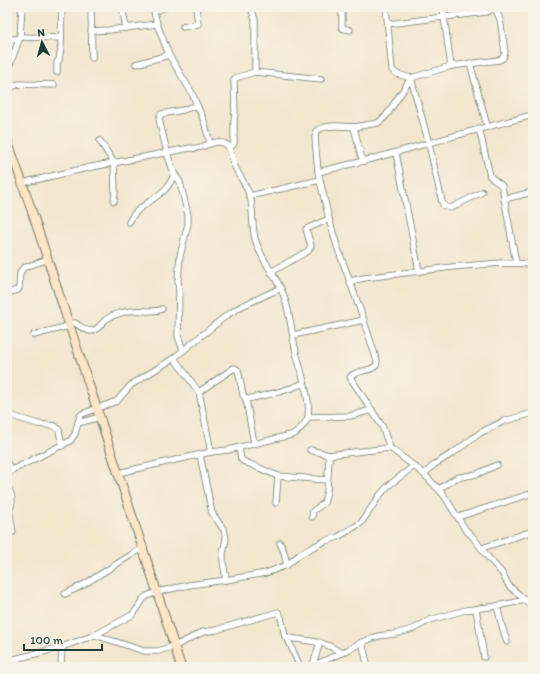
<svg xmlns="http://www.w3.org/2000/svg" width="540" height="674" viewBox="0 0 540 674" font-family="Itim,sans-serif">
	<rect width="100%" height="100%" fill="#f7f3e8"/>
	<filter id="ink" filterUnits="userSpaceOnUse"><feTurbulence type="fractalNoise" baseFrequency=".025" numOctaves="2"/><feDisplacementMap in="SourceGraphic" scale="8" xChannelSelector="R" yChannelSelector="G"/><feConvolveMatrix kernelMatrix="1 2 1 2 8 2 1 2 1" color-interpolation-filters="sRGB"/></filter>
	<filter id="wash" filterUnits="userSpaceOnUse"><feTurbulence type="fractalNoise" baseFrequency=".012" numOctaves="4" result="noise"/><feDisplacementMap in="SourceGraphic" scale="16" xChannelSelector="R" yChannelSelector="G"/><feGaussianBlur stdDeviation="0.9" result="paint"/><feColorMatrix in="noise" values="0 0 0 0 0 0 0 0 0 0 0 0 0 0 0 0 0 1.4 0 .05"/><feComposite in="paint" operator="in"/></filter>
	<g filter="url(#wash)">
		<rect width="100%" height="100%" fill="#f3e6ce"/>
	</g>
	<g filter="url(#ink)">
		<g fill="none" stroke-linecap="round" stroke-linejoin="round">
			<g stroke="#69786a" stroke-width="7">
				<g id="street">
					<path d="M91,7L92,58"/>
					<path d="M122,7L126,28"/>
					<path d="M153,7L157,24L169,55L192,93L197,105L183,110L161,114L159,119L168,156L174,173L180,182L188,215V224L180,256L178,280L179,292L178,336L183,350"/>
					<path d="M251,7L255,20V72L321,79"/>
					<path d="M342,7V28L350,30"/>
					<path d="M386,7L392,70L397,74L411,78L451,66L444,17L487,12L494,7"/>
					<path d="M154,11L167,7"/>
					<path d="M388,24L444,17L443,7"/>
					<path d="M183,27L198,24L196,7"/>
					<path d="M91,31L109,30L157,24"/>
					<path d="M20,37L61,38"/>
					<path d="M7,39H19"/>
					<path d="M470,63L487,126"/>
					<path d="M136,64L169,55"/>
					<path d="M7,66L10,64L20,37L22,7"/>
					<path d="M451,66L499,60L503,58L505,52L500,19L494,7"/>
					<path d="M57,72V62L59,60L61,47L62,7"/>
					<path d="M411,78L429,144L442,202L444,206L451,208L482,192"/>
					<path d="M7,89L19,84L54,85"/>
					<path d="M197,105L204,121L210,143"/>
					<path d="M354,127C343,126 326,124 316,131L315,138L318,172L329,219L337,246L362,315L377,361L376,366C369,372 356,370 350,377L382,426L390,448L414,466"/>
					<path d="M479,128L490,176C494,181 498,182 502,186L516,263"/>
					<path d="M100,141L114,163L115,192L114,201"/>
					<path d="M229,148L233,145L234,143V121L235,113L234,80L235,78L255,72"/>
					<path d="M396,153L419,271"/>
					<path d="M364,161C420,146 476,129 533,115"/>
					<path d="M318,172L364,161L361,156L354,127L378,123L386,116L411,78"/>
					<path d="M22,183L87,168L190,148C203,151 214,136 227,145C232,149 231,159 234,165C239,176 248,187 251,200C253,213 252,226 255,239C260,257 272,271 280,287C290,307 291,331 296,352C300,369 311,400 308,417C306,424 300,429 295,434L228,450L211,452L118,473"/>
					<path d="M249,196L320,180"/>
					<path d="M504,199L533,192"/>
					<path d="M129,222C131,219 133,215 136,212C148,200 170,193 174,173"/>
					<path d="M271,272L308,251L311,246L306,229L329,219"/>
					<path d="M350,281L364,278L452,267L501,263L533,264"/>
					<path d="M7,293L18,290C22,283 16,277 23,268L48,259"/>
					<path d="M75,323C80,326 85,331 91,331C100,330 101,322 108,318C113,315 120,313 125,312C135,308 154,314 162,309"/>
					<path d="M34,335L69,326"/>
					<path d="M293,335L364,320"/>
					<path d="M174,358L199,392L231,370L234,368L238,370L243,395L246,399C265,396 286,391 304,383"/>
					<path d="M199,392L211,452"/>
					<path d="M246,399L254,443"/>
					<path d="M7,402L9,415L38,424L55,426L59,430L62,446"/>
					<path d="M308,417L350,416L372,410"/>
					<path d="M78,423L80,416L82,414L117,401L131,385L174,358L227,315L240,307L281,288"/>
					<path d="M239,448L241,459L243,461L278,476L327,480"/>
					<path d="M310,450L326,454L329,458L327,491L324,503L313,511L312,517"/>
					<path d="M200,455L212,513L224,530L226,539L223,553V561L226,580"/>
					<path d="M328,455L390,448"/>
					<path d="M7,463L12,470"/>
					<path d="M424,474L443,494L465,529L473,537L487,556L502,573L509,586L533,607"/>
					<path d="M7,475L12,470L70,441L75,434L78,423L100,417"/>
					<path d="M7,487C12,492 14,504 9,509"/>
					<path d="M439,489L456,478L477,474L497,465"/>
					<path d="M276,503L278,476"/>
					<path d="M7,508L9,509L13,532"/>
					<path d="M458,517L533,493"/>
					<path d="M280,543L284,552L287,565"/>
					<path d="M482,548L533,531"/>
					<path d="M65,594L83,585L144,547"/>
					<path d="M497,606L502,626L507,642"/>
					<path d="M476,609L484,657"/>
					<path d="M95,635L144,651H158L175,646L203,632L216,630L278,612L281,617L285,637C306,642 323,639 341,653"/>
					<path d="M287,637L300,667"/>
					<path d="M362,642L368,667"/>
					<path d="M7,661L62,647L95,635L132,615L138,608L143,599L147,596L157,592L189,585L226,580L266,573L287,565L299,555L313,547L325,541L338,537L361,523L380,495L388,486L414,466L424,474L435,464L453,453L480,433L504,421L533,413"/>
					<path d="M313,665L320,642"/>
					<path d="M61,667L62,647"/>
					<path d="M310,667L350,649L362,642L378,636L395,634L413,629L430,620L466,610L497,606L526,600"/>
				</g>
			</g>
			<g stroke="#69786a" stroke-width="10">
				<path id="secondary" d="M7,140C30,202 49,265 70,327C107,440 145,553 181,667"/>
			</g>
			<use href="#street" stroke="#fff" stroke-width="5.5"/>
			<use href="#secondary" stroke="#fde5c5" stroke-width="8"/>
		</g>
	</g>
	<rect width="540" height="674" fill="none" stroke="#f7f3e8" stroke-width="24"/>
	<g transform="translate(42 42) rotate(354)" stroke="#f7f3e8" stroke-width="3" paint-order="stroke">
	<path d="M0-3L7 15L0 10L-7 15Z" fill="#1f3d34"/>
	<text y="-6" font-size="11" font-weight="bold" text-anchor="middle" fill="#1f3d34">N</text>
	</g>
	<path d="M24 644v6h78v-6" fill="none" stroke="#1f3d34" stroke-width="2"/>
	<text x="30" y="644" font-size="12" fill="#1f3d34" stroke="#f7f3e8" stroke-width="3" paint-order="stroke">100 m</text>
</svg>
